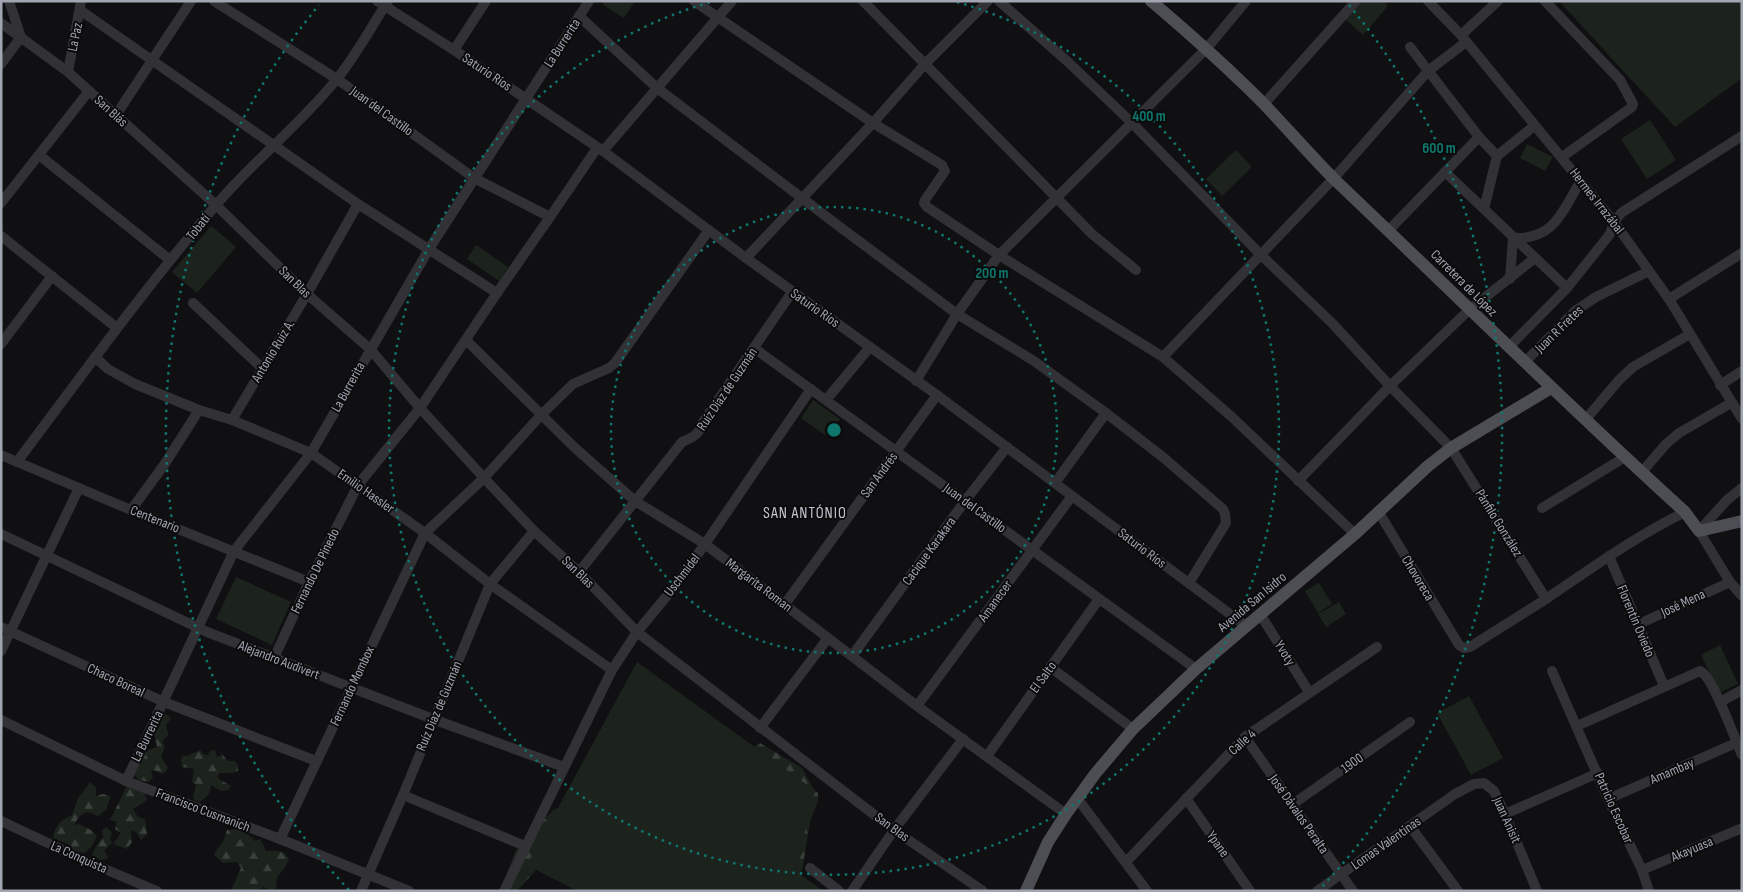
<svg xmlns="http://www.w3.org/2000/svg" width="1743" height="892" viewBox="0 0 1743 892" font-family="'Sofia Sans Condensed',sans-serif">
	<defs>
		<pattern id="forest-firs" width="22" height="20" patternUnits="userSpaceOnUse" patternTransform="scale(1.25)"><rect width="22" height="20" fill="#1c231d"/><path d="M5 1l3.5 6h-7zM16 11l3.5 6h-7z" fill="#3a403b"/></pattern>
	</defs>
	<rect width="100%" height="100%" fill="#100f11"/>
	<g fill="url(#forest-firs)">
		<path d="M163,712L171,718L166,725L168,735L162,742L165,747L161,757L168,768L163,774L154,770L151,771L153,777L149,782L139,780L134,775L144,752L157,747L154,734Z"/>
		<path d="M760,743L802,768L814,790L818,793V801L810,822L802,871L779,891L737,756Z"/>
		<path d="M200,750L203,754L208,755L210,751L215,750L217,757L223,754C226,761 228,761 235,761L238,765V771L233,773H220L218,775L219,779L231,786L229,790L221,791L211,785C211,793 206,799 199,802L194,800L193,797L196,785L192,782L194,769L182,767L181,760L183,755L187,756Z"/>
		<path d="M90,783L96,787V796L103,794L111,796L106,810L98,816L87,812C80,815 77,818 75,825L79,824L91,830L97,836L92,846L85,853L73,851L70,845L53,838C55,826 60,820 72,815L78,798Z"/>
		<path d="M127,786L143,790L147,800L133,809L138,817L145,819L147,834L141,840L136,832L131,830L132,842L127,849L113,844L121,833L115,829L117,822L110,820Z"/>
		<path d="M559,808L536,870L517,891H500L516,850L553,810Z"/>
		<path d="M106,827L112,832L110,838L112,843L104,851L108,856L107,859L100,860L92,855L95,848L103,837L102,830Z"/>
		<path d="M242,829L255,841L260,839L266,851C277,851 282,849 289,859L284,869L277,877L276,888L271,891L264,887L255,891H230C235,884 237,876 241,868L237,862L223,863L214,855C217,848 220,847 223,841C226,838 225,834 227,830Z"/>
	</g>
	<g fill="#1c231d">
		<path d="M605,1H635L624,18L603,5Z"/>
		<path d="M1361,1H1383L1388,6L1363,35L1345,19Z"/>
		<path d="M1559,1H1742V78L1675,127Z"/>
		<path d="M1650,120L1676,160L1647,179L1621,139Z"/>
		<path d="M1527,144L1553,157L1545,171L1520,158Z"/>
		<path d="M1236,150L1252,167L1222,196L1206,179Z"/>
		<path d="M211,226L236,247L197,293L172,272Z"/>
		<path d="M476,245L508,267L499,281L467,259Z"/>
		<path d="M813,400L840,419L828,437L801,418Z"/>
		<path d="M236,577L291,602L272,645L216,619Z"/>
		<path d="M1319,583L1332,604L1318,613L1305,591Z"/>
		<path d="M1339,602L1346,614L1326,627L1318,614Z"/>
		<path d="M1720,645L1738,684L1719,693L1701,655Z"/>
		<path d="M637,662L814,790L796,871L823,891H577L527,865Z"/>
		<path d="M1469,696L1503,758L1471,775L1437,713Z"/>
	</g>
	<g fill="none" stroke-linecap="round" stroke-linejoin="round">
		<g stroke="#313136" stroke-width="10">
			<path d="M214,1L337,79L474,178L550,217"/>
			<path d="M377,1L454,50L603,151L746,258L937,395L1246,626"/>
			<path d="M694,1L873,123L942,165L945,171L925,200L924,203L927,207L999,255L1163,357L1233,418L1355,534"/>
			<path d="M863,1L1092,234L1136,270"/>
			<path d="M999,1L1067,61L1131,122L1260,254L1332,323L1390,386L1451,448L1546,599C1592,568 1636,536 1685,512"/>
			<path d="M1428,1L1461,35L1614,222L1669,299L1742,419"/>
			<path d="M1545,1L1620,80L1633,104L1632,107L1562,157"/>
			<path d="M80,10L358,204L497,293"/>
			<path d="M579,16L657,88L844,230L957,314L1034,361L1106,413L1164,458L1223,509L1225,514L1226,523L1189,583"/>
			<path d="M1,23L68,72L216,205L307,294L370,349L420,408L484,478L534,531L579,572L637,632L894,830L983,891"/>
			<path d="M1461,35L1498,1"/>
			<path d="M1410,47L1479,137L1497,156"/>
			<path d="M454,50L486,1"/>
			<path d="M1,64L21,37L9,1"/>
			<path d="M68,72L81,1"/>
			<path d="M1264,104L1356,1"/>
			<path d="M116,115L191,1"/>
			<path d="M603,151L732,1"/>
			<path d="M39,155L170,260"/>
			<path d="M1445,172L1567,288"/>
			<path d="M1,203L89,91"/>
			<path d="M1484,209L1497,156L1534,126"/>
			<path d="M1389,230L1479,137"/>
			<path d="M1,236L117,328"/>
			<path d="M746,258L873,123L925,64L988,1"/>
			<path d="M1510,279L1513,238C1554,240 1562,212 1580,182"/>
			<path d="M1669,299L1742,253"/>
			<path d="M193,303L263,369"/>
			<path d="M466,340L574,447L635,501L705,544L917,706L1066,814"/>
			<path d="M1,344L52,276"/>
			<path d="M1509,347L1567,288L1610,234L1614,222L1621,213L1742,136"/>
			<path d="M754,348L1196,669"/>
			<path d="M95,357L108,369L135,384L199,410L232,420L311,453L425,533L490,584L612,670"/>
			<path d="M1163,357L1334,178L1428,71L1466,42"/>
			<path d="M1525,362L1575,311L1596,297L1649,271"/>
			<path d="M916,381L957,314L999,255L1207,48L1246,1"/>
			<path d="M1720,385L1742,371"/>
			<path d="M826,400L870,347"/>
			<path d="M1586,419L1619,380L1633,367L1690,334"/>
			<path d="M232,420L307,294L358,204"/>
			<path d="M1,455L131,510L309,582"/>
			<path d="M17,462C82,375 145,288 216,205C253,161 300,125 336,80C356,56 371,27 388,1"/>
			<path d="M1642,472L1666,444L1679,433L1731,403"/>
			<path d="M1298,481L1390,386L1470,309L1535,258"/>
			<path d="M1055,483L1106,413"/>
			<path d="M1742,488L1727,500L1699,531L1730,582L1742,596"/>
			<path d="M1542,508L1625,457"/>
			<path d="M131,510L164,465L199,410"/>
			<path d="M1378,511L1459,645L1464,648L1470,647L1546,599"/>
			<path d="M1,534L207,632L438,721L564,767"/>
			<path d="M1609,556L1664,686"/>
			<path d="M579,572L682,442C692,438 700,434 703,422L792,292"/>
			<path d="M785,604L937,395"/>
			<path d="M1260,614L1309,692"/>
			<path d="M1637,625L1730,582"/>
			<path d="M1,627L164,702L316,761"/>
			<path d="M1,651L79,488"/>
			<path d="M852,656L965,501L1007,447"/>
			<path d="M274,658L309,582L358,485L420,408L497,293L550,217L597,148"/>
			<path d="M1050,667L1133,729"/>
			<path d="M1552,671L1608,799L1642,870L1649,891"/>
			<path d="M1720,702L1742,690"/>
			<path d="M917,706L1072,496"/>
			<path d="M1,720L126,781L280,839L409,891"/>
			<path d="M1577,726L1700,671C1713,676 1735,740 1742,755"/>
			<path d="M760,728L828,638"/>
			<path d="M1245,737L1353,891"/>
			<path d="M987,756L1099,599"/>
			<path d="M126,781L234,551L311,453L429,249L589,1"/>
			<path d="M403,795L525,846"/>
			<path d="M1077,798L1147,891"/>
			<path d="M1186,798L1250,891"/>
			<path d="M1608,799L1736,743"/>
			<path d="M1293,804L1410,722"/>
			<path d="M1505,814L1598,773"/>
			<path d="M1,821L88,862L157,891"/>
			<path d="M1410,826L1458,891"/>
			<path d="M280,839L425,533L484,478L542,414L573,384L609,368L615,363L709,230"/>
			<path d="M1126,862L1245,737L1377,647"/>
			<path d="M810,868L839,891"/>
			<path d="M1642,870L1742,828"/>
			<path d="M361,891L403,795L490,584L534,531"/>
			<path d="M504,891L612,670L637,632L675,586L705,544L811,389"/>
			<path d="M852,891L894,830L963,739"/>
			<path d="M1317,891L1455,794L1474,784L1484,783L1494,791L1505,814L1537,891"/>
		</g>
		<g stroke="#4d4e54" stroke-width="12">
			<path d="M1151,1C1190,34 1227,67 1263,103C1287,128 1310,155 1335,180C1452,291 1566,404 1685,512L1699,531L1742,521"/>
			<path d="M1026,891L1048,842L1066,814L1095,774L1133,729L1196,669L1355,534L1428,466L1451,448L1551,388"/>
		</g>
	</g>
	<g fill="none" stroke="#0f766e" stroke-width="2.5" stroke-dasharray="2.5 5">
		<circle cx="834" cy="430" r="223"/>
		<path d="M957 2A445 445 0 1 1 711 2"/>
		<path d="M349 890A668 668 0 0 1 319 5M1349 5A668 668 0 0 1 1319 890"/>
	</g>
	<g text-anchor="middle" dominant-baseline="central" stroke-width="4" stroke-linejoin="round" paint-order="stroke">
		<g font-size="14" fill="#a1a4b1" stroke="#0b0b0c">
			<text transform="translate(75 37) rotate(-78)">La Paz</text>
			<text transform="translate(562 43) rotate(-57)">La Burrerita</text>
			<text transform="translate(487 72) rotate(34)">Saturio Ríos</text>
			<text transform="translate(111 111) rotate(42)">San Blás</text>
			<text transform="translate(382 111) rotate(36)">Juan del Castillo</text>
			<text transform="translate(1597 201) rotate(52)">Hermes Irrazábal</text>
			<text transform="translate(198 227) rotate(-51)">Tobati</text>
			<text transform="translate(295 282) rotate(44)">San Blas</text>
			<text transform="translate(1464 283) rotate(45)">Carretera de López</text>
			<text transform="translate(815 308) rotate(35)">Saturio Ríos</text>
			<text transform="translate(1559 329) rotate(-44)">Juan R Fretes</text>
			<text transform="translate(273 351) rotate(-59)">Antonio Ruiz A.</text>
			<text transform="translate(348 387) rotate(-61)">La Burrerita</text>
			<text transform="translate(727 389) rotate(-56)">Ruíz Díaz de Guzmán</text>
			<text transform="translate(879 475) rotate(-54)">San Andrés</text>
			<text transform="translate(366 491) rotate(35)">Emilio Hassler</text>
			<text transform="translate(975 508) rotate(36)">Juan del Castillo</text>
			<text transform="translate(155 519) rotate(22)">Centenario</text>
			<text transform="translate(1499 523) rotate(58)">Pánfilo González</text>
			<text transform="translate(1142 548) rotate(37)">Saturio Ríos</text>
			<text transform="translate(929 551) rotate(-54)">Cacique Karakara</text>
			<text transform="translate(315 571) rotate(-64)">Fernando De Pinedo</text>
			<text transform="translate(578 572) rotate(44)">San Blas</text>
			<text transform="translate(682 575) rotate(-53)">Uschmidel</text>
			<text transform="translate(1418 578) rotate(59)">Chovoreca</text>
			<text transform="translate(759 585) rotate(37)">Margarita Roman</text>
			<text transform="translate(995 601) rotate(-54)">Amanecer</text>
			<text transform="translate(1252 602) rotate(-40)">Avenida San Isidro</text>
			<text transform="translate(1683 603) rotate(-25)">José Mena</text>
			<text transform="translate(1636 621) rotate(67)">Florentín Oviedo</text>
			<text transform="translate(1285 653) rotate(58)">Yvoty</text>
			<text transform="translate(279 660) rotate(21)">Alejandro Audivert</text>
			<text transform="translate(1043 677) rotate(-54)">El Salto</text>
			<text transform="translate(116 680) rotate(25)">Chaco Boreal</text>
			<text transform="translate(352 686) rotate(-65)">Fernando Mombox</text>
			<text transform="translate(439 706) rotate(-67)">Ruíz Díaz de Guzmán</text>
			<text transform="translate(147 736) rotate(-64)">La Burrerita</text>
			<text transform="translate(1242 742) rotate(-42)">Calle 4</text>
			<text transform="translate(1352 763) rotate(-35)">1900</text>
			<text transform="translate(1672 771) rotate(-23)">Amambay</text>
			<text transform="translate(1614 808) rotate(66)">Patricio Escobar</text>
			<text transform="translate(203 810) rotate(21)">Francisco Cusmanich</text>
			<text transform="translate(1299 814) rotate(55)">José Dávalos Peralta</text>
			<text transform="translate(1507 820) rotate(66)">Juan Anisit</text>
			<text transform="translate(892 827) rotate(36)">San Blas</text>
			<text transform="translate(1386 843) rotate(-35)">Lomas Valentinas</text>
			<text transform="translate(1218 844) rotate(55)">Ypane</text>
			<text transform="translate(1692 849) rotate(-23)">Akayuasa</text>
			<text transform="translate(79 857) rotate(24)">La Conquista</text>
		</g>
		<g font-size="16" letter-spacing="1" fill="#c2c4cd" stroke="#0b0b0c">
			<text x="805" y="513">SAN ANTÓNIO</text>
		</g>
	</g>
	<circle cx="834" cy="430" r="8" fill="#0f766e" stroke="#0b0b0c" stroke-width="2.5"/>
	<g font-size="15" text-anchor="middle" font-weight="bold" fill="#0f766e" stroke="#0b0b0c" stroke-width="4" stroke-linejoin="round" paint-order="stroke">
		<text x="1149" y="121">400 m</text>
		<text x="1439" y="153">600 m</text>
		<text x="992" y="278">200 m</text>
	</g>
	<rect width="1743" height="892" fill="none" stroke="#a1a4b1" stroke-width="5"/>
</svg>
